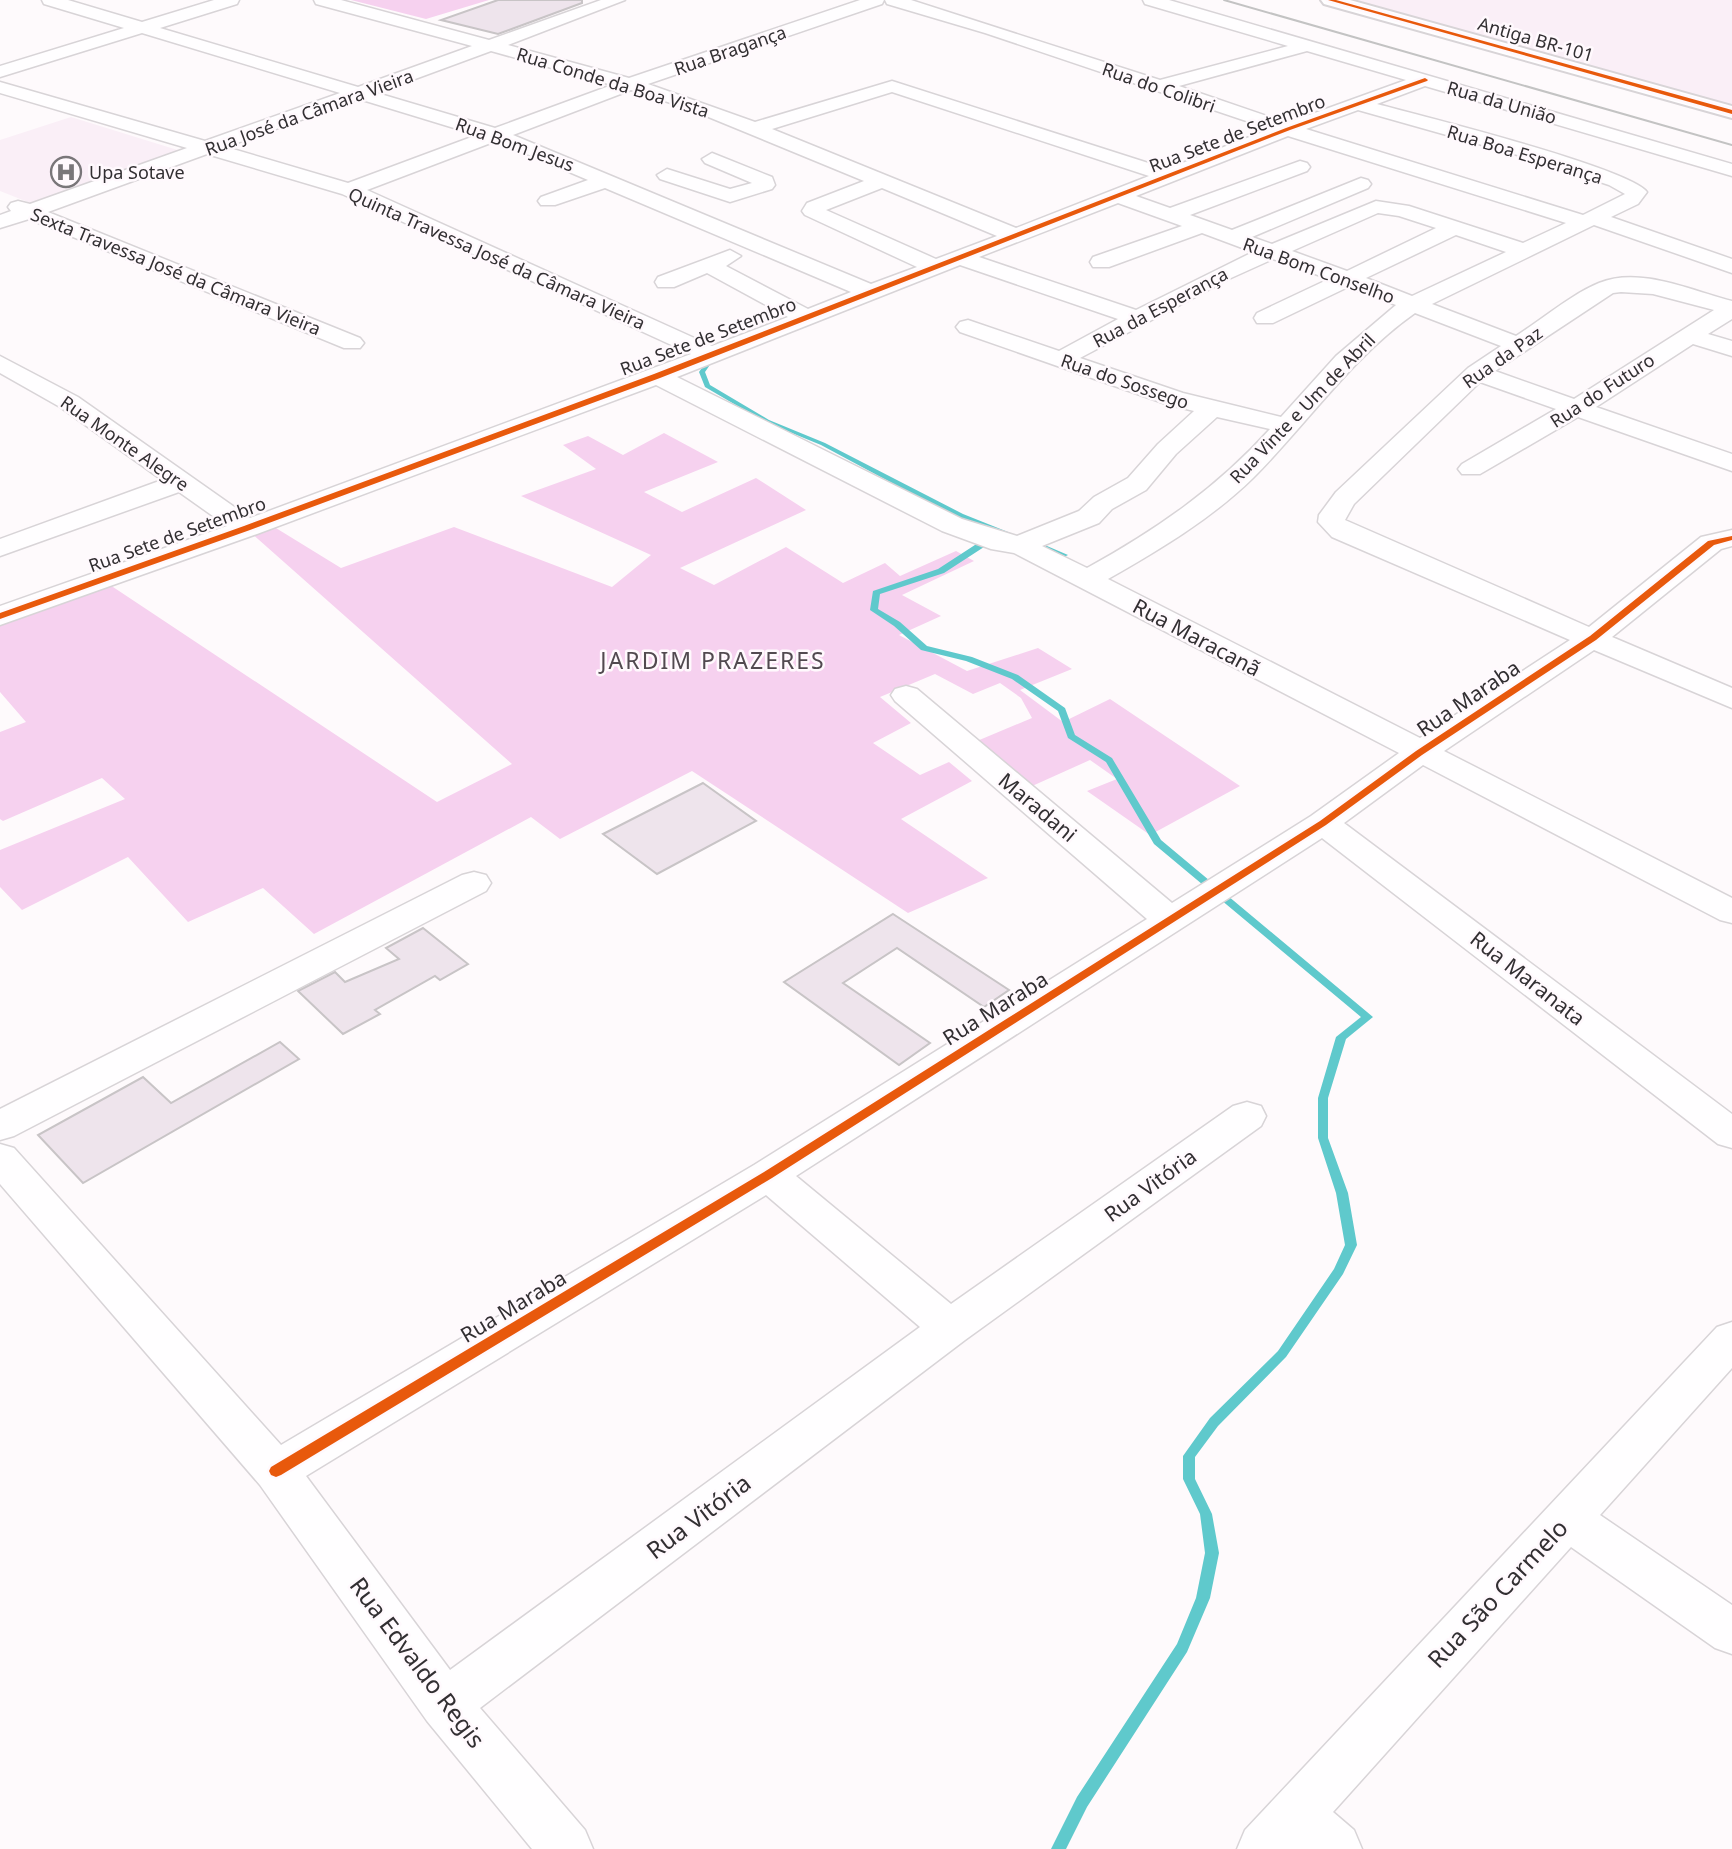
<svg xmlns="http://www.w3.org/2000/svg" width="1732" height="1849" viewBox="0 0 1732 1849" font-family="'Noto Sans',sans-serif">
	<rect width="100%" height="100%" fill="#fefafc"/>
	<g fill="#faeff7">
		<path d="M1318,0H1732V111L1515,51Z"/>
		<path d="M71,117L184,152L38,206L0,191V140Z"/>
	</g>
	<g fill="#f6d1ef">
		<path d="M351,0H489L426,19Z"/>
		<path d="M664,433L718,462L644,492L682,512L756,478L806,510L680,568L714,585L786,547L843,583L885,563L900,576L956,551L974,561L902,595L941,616L899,635L967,671L1038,648L1072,669L1020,690L1063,722L1110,699L1240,786L1150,835L1087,791L1117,779L1090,760L1030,787L977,741L1032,718L1021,698L1000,683L973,694L935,674L880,697L911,723L873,743L920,775L949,762L972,781L901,819L988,878L908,913L692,771L560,839L531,817L314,934L263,888L188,922L128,857L22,910L0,887V850L125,799L102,778L3,821L0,819V732L26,722L0,692V624L107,583L437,802L512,764L250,532L271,525L341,568L454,527L612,587L651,555L521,496L596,469L563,445L588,436L623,455Z"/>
	</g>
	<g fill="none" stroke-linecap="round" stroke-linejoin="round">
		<g fill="#5fc9cc" fill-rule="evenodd">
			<path d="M711,355L716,356L705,372L710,385L769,420L825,443L963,514L1018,536L1014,538H1011L957,518L821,445L765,422L705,387L699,372Z"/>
			<path d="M993,540L997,542L996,544L984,547L944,573L880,594L878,609L900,622L927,646L972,657L1018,675L1065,708L1075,735L1112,758L1161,840L1373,1017L1346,1039L1328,1098V1138L1348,1193L1357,1245L1343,1274L1286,1357L1218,1426L1195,1457V1479L1212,1514L1219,1553L1210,1598L1187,1652L1087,1807L1066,1849H1051L1077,1797L1177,1644L1196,1598L1205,1553L1200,1514L1183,1479V1456L1210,1418L1278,1351L1334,1269L1345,1245L1336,1193L1318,1138V1098L1336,1037L1361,1017L1154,844L1106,762L1068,738L1058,711L1012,679L966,661L921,650L894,626L870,610L873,591L938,569L978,543Z"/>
			<path d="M1034,543H1040L1068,555L1064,557H1061L1034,547Z"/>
		</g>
	</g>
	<g fill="#eee4ec" stroke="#c8c4c6" stroke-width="2">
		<path d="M498,0H582V3L498,34L441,20Z"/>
		<path d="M703,783L756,821L657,874L603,834Z"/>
		<path d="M893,914L1009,990L984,1007L897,948L843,983L930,1043L899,1065L784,982Z"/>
		<path d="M423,928L468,964L440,980L435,976L375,1010L380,1014L343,1034L298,991L335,972L345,982L399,959L386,948Z"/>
		<path d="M280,1042L299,1059L83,1183L38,1135L143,1077L171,1103Z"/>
	</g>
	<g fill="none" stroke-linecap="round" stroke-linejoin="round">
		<g stroke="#d8d4d7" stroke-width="3">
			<g id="minor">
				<path d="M42,0H68L142,22L214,0H239L237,4L160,28L358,87L472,46L316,4L314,0H341L489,40L601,0H625L508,45L629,78L860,0H884L882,4L648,84L755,122L892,81L1167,169L1270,129L985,33L887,4L885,0H911L1160,80L1288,46L1145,4L1143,0H1169L1732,164V176L1425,86L1377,104C1418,115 1630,168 1647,192L1638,204L1611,217L1732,259V273L1594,225L1432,304L1516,336C1541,320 1572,294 1599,283C1640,266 1692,291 1732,301V319L1708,334L1732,341V356L1693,344L1596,407L1732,454V471L1578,417L1480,474H1462L1458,469L1462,464L1556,409L1480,382L1354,504L1345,520L1589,627L1701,537L1732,530V546L1721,549L1612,637L1732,688V708L1594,650L1444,751L1732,898V923L1720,920L1423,765L1344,823L1732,1114V1148L1718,1144L1322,838L796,1176L951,1304L1233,1106L1247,1102L1261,1106L1266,1116L1261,1126L965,1340L480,1708L585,1830L593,1849H532L427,1721L260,1485L0,1184V1144L14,1148L281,1445L754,1165L1147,919L895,701L891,695L895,689L906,686L917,689L1172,903L1311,816L1399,753L1014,553L991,549L942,531L656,385L257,534L0,625V606L227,526L179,492L0,556V539L162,480L60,407L0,373V356L78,397L250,518L691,354L342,194L207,154L48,212L360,338L364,343L360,348H344L29,219L0,228V215L11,211L8,207L11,203L18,201L30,204L187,148L0,93V82L205,141L340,93L142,33L0,77V66L124,28L44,4ZM491,51L612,85L495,128L377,93ZM1307,51L1406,80L1287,123L1179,86ZM631,90L689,109L864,181L807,203L802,211L805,215L917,267L871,284L513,135ZM892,92L1149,176L1016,228L772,129ZM359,99L477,135L348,183L226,147ZM1358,110L1521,156L1609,185L1625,194L1583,215L1306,129ZM1288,136L1566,223L1523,243L1409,206L1376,201L1272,244L1252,237L1368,188L1371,184L1368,180L1361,178L1232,230L1190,215L1307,171L1310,167L1307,163L1300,161L1170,208L1136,196ZM496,141L588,180L541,197L538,201L541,205H555L605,188L851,292L808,309L726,266L741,256L730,250L658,277L655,282L658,287H674L707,273L788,317L712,346L367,190ZM882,188L997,236L936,259L826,210ZM1118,203L1182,226L1093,257L1090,262L1093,267H1109L1202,233L1253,252L1136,310L979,257ZM1378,213L1399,216L1436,228L1347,271L1292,251ZM1456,235L1506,252L1412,296L1366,278ZM1273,259L1329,279L1257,313L1254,318L1257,323H1273L1348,287L1396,305L1336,356L1281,417L1183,393L1080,358L1231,278ZM960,265L1118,319L1059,351L968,320L960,322L956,327L960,332L1166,404L1194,411L1158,444L1128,478L1094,497L1079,511L1017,536L962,519L677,377ZM1621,292L1653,294L1714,310L1574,399L1495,371L1613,293ZM1415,313L1501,346L1468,368L1336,492L1319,515L1318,522L1332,537L1570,640L1420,738L1108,579C1159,550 1211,519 1253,478C1308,423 1351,358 1415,313ZM1217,417L1270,429C1217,488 1156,530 1087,568L1042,546L1099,523L1112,509L1146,490L1176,454ZM766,1195L920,1327L450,1670L306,1476Z"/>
				<path d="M712,153L772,177L775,185L772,189L730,202L660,179L657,175L667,169L730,189L752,183L705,163L702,159Z"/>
				<path d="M474,872L486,875L491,883L486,891L14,1136L0,1140V1109L462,875Z"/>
				<path d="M1732,1322V1368L1600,1515L1732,1605V1654L1715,1648L1571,1547L1333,1812L1354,1830L1362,1849H1237L1245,1830L1717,1327Z"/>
			</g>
		</g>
		<g stroke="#d8d4d7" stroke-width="4">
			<path id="primary" d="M1321,0H1350L1732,106V118L1324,4Z"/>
		</g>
		<use href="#minor" fill="#fffeff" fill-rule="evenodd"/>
		<use href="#primary" fill="#fffeff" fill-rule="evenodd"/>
		<path stroke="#c3c3c3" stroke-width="2" d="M1224,0L1732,145"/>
		<g stroke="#fff9fd" stroke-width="5">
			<g id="cycleway">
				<path d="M1328,0H1336L1732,110V114Z"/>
				<path d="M1425,78L1428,80L1427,81L1290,130L660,378L250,530L0,619V613L244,526L654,374L1286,128Z"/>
				<path d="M1732,536V540L1714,545L1596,640L1422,755L1326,825L772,1178L281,1475L276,1477L271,1475L269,1471L271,1467L764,1172L1320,821L1416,751L1590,636L1708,541Z"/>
			</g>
		</g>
		<use href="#cycleway" fill="#e8590c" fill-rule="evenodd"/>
	</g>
	<defs>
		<g id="hospital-ring" transform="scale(1.575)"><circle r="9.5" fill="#fff9fd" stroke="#797679" stroke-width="1.5"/><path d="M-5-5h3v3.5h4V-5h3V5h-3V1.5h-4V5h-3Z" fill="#797679"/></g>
	</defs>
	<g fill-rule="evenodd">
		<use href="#hospital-ring" x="66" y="172"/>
	</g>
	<g text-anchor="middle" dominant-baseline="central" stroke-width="5" stroke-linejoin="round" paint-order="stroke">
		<g font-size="18" fill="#322f32" stroke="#fff9fd">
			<text transform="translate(1536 39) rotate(16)">Antiga BR-101</text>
			<text transform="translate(730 50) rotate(-19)">Rua Bragança</text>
			<text transform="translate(613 82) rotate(17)">Rua Conde da Boa Vista</text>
			<text transform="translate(1159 87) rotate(19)">Rua do Colibri</text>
			<text transform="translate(1502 102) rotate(16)">Rua da União</text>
			<text transform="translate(309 112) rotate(-20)">Rua José da Câmara Vieira</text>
			<text transform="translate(1237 133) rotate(-21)">Rua Sete de Setembro</text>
			<text transform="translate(515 144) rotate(20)">Rua Bom Jesus</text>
			<text transform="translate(1525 154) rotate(17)">Rua Boa Esperança</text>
			<text transform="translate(497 258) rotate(24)">Quinta Travessa José da Câmara Vieira</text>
			<text transform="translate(1319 270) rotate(20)">Rua Bom Conselho</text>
			<text transform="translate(176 271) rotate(22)">Sexta Travessa José da Câmara Vieira</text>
			<text transform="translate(1160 307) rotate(-28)">Rua da Esperança</text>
			<text transform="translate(708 336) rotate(-21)">Rua Sete de Setembro</text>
			<text transform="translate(1502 357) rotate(-35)">Rua da Paz</text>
			<text transform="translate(1125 381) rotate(19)">Rua do Sossego</text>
			<text transform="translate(1602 390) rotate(-33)">Rua do Futuro</text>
			<text transform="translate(1302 408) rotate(-46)">Rua Vinte e Um de Abril</text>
			<text transform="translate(125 443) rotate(35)">Rua Monte Alegre</text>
			<text transform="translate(177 534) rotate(-20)">Rua Sete de Setembro</text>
		</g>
		<g font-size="18" fill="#322f32" stroke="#fff9fd" text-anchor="start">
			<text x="89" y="172">Upa Sotave</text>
		</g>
		<g font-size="21" fill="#322f32" stroke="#fff9fd">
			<text transform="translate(1197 637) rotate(28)">Rua Maracanã</text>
			<text transform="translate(1468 698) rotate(-34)">Rua Maraba</text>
			<text transform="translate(1038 807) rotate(40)">Maradani</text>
			<text transform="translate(1528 978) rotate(38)">Rua Maranata</text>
			<text transform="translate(995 1008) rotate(-32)">Rua Maraba</text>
			<text transform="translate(1150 1185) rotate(-36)">Rua Vitória</text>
			<text transform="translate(513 1306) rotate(-31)">Rua Maraba</text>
		</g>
		<g font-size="23" letter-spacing="2" fill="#524a50" stroke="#fff9fd">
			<text x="713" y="660">JARDIM PRAZERES</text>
		</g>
		<g font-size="24" fill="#322f32" stroke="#fff9fd">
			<text transform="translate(698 1516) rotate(-37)">Rua Vitória</text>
			<text transform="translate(1497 1593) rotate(-47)">Rua São Carmelo</text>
			<text transform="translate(418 1662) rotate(53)">Rua Edvaldo Regis</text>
		</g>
	</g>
</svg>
